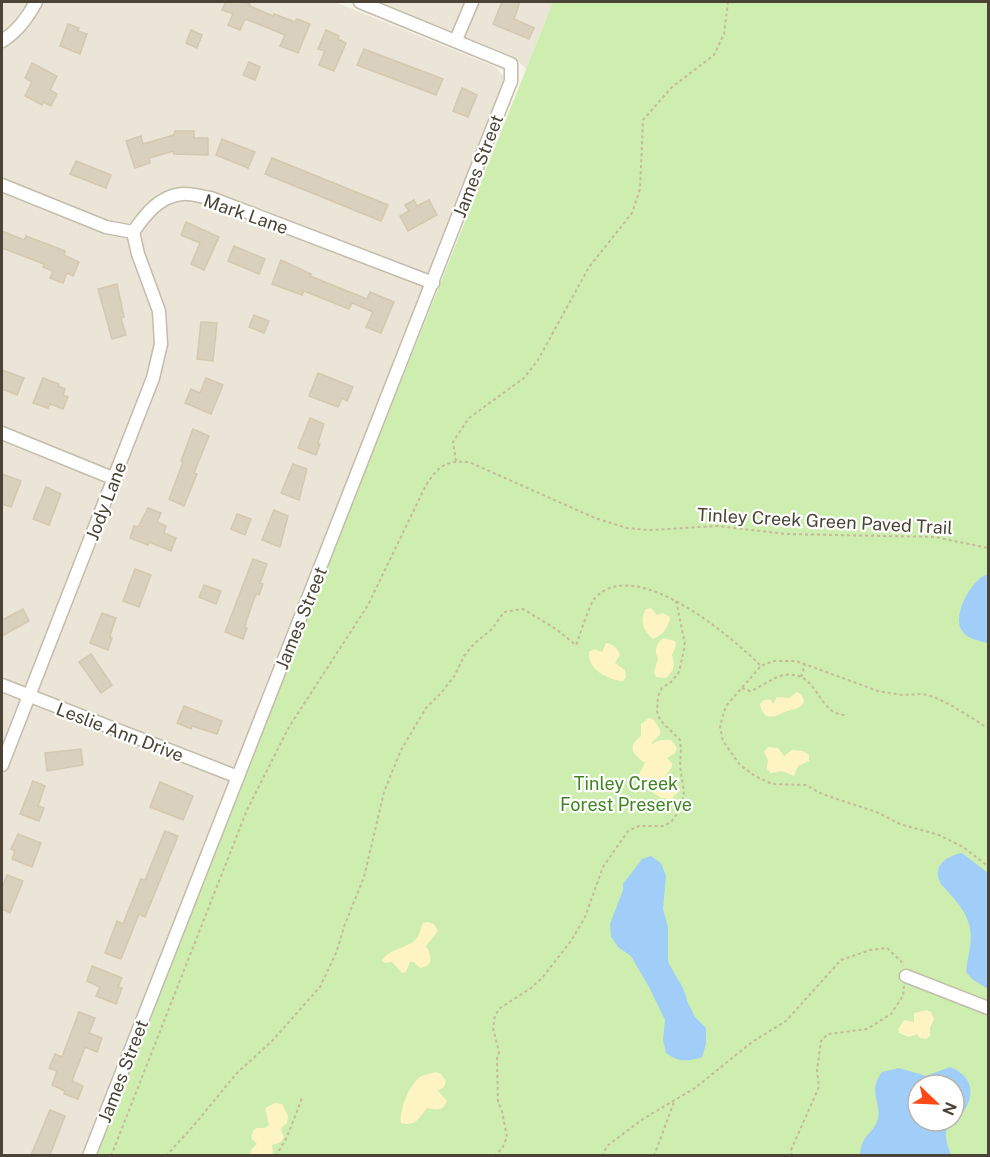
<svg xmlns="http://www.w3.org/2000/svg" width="990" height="1157" viewBox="0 0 990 1157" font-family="'Public Sans',sans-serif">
	<rect width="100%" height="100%" fill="#f6f3e9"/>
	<g fill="#eae5d6">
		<path d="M2,2H335L496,67L504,77L505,89L84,1155L2,1156Z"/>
		<path d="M375,2H553L526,69L514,57Z"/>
	</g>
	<path fill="#cdeeae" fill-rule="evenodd" d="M553,2H988V1155L91,1156ZM918,1085H954V1121H918Z"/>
	<g fill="#fdf4c2">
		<path d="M651,608L657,615L663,613L670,617C669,627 663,635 653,639C643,630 639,621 646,609Z"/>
		<path d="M663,638L675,641L676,645L672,655C675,667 675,669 666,678L656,677L654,672L658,659C654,650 656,644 663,638Z"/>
		<path d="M606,643C613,644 618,648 620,655L615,663L625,670L626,677L623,681C608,680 587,669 589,652L594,649L602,652Z"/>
		<path d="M797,692L802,695L804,701C801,710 793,708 785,712C773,718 763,721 760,704L764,700L770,699L773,704L777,697L789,698Z"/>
		<path d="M649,718L654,720L660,730V735L651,743L652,744L660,740H671L677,748L675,753L667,758L672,763V767L665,776L678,784L677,793L671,799L661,798L640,784L639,774L645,763C633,754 626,748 641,736V724Z"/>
		<path d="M768,747L778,748L784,756L792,750L803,751L809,755V761L798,766L794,776L782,771L771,773L767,769L768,760L764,752Z"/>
		<path d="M428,922L434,924L438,931L426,946C432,956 434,966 420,968L414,962H410L406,972L402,973L392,962L385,963L382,961C388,949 404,949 414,941C420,937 420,929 423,923Z"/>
		<path d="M927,1010L931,1012L934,1019L930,1028V1036L926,1039L920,1038L917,1034L909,1037L899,1033L898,1029L904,1020L914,1022V1013Z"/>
		<path d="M435,1072L441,1074L446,1081L444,1087L438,1091L447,1101C442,1113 437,1109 427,1108C420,1117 416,1127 401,1123C399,1109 409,1086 420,1077C424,1074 430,1074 435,1072Z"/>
		<path d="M275,1103L282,1104L288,1116L287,1123L282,1127L281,1130L284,1137L281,1142L272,1145L273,1155H250L251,1150L257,1144L251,1138L253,1131L256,1128H265L269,1125L265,1108Z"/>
	</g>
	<g fill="#a0cef8" fill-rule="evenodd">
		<path d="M988,574V643C980,641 968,639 963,632C950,617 972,578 988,574Z"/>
		<path d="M962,853L988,873V989L972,979L966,972C967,958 973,943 970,929C968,915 958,903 949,893C946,889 941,885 940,882C932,864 948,856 962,853Z"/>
		<path d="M651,856L661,863L666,876L663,909L668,927V962L683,988L688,1003L695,1017L706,1028V1044L702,1057C687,1062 678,1062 666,1053L663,1040L665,1020L649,987L631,956L618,947L611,937L610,924L623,890V884L642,859Z"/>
		<path d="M950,1067C976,1077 976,1101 957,1119C952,1124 947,1125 946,1133C945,1140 949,1149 951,1155H860C862,1134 870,1137 877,1122C884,1105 866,1093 882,1072L899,1068L926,1076ZM918,1085H954V1121H918Z"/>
	</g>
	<g fill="#d9d0bd" stroke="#d4c8af" stroke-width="1.5">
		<path d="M226,2H244L250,4V6L273,16L274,14L295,22L297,19L310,24L298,53L280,46L285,35L268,28L245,19L240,30L228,25L233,14L222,10Z"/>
		<path d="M502,2H520L514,19L534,28L529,39L493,24Z"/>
		<path d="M68,24L79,28L78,31L87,34L80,54L60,46Z"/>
		<path d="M191,30L202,35L197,48L186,43Z"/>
		<path d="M326,30L339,36L338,39L346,43L334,71L319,65L325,51L318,49Z"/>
		<path d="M364,49L443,79L436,95L357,65Z"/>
		<path d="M249,62L260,67L255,80L243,75Z"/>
		<path d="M32,63L57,76L50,90L57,94L51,106L43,102L42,105L25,96L32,82L25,78Z"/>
		<path d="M462,88L477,95L468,117L453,111Z"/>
		<path d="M175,131H194V138H208V155L174,154V151L149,158L150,163L135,168L126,141L141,136L143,144L174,135Z"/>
		<path d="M222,139L255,152L248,168L216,155Z"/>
		<path d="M272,158L388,205L381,221L265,174Z"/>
		<path d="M76,161L111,175L106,188L70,174Z"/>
		<path d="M414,200L417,206L429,200L437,215L408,231L400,216L409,211L405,205Z"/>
		<path d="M186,222L219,237L204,270L191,264L200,243L181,235Z"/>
		<path d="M2,231L24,240L26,236L65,251L64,255L79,262L73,276L67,273L63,283L50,278L53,271L43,267L44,264L2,248Z"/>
		<path d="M234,246L265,259L259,274L228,261Z"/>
		<path d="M281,260L311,274L310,276L367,299L370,292L394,302L381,333L366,327L373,312L352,303L349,309L304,291L302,295L272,284Z"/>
		<path d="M117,284L124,317L121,318L126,335L112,339L98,289Z"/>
		<path d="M254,315L269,321L264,333L249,327Z"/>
		<path d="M201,322L217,323L213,361L197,359Z"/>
		<path d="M2,370L24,378L17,395L2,389Z"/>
		<path d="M318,373L353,387L347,401L342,398L338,407L309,396Z"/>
		<path d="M43,378L59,384L58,386L65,389L63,395L68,397L63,409L50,404L48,408L33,403Z"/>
		<path d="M206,378L223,385L211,414L185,403L191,389L200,393Z"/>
		<path d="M310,418L324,424L318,443L320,444L316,455L298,448Z"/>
		<path d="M193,429L209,436L194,473L197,474L184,506L169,499L183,462L181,461Z"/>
		<path d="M293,464L307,469L299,500L281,493Z"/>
		<path d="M2,474L21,481L11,507L2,504Z"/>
		<path d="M46,487L61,494L49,525L33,519Z"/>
		<path d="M148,508L161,513L157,522L166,526L164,533L176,538L171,551L149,542L148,545L130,538L134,526L138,527Z"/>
		<path d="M274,510L288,516L280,547L262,540Z"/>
		<path d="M237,514L251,519L245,535L231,529Z"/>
		<path d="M253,559L267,564L260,583L263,584L259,595L256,594L247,619L245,627L247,628L243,639L225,632Z"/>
		<path d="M135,569L151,575L139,607L123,601Z"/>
		<path d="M204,585L221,591L216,604L199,597Z"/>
		<path d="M23,609L29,621L2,636V620Z"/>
		<path d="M102,613L116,618L112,629L110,637L112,638L108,650L90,643Z"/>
		<path d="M91,654L112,685L101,693L79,662Z"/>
		<path d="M184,706L222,721L217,734L192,726L191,729L177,723Z"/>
		<path d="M81,749L83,765L47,771L45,753Z"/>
		<path d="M33,781L45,786L38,806L44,808L39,821L20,814Z"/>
		<path d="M160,782L193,796L183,820L150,807Z"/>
		<path d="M165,831L178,836L145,917L139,914L121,959L105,953L117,921L123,924L141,879L145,880Z"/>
		<path d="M18,834L41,843L32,867L12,859L15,851L11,849Z"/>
		<path d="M7,875L23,881L10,913L2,909V888Z"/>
		<path d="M92,966L122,978L118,987L122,988L116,1004L96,996L100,987L87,981Z"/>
		<path d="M79,1012L95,1018L89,1033L102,1038L97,1052L85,1047L72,1081L83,1086L78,1099L64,1094L65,1091L52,1085L57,1071L49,1068L55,1054L62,1057Z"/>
		<path d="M50,1110L65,1116L50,1155H31Z"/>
	</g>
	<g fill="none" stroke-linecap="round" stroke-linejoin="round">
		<g stroke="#c3bcaa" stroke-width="15">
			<g id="minor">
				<path d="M456,40L472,2"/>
				<path d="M2,41C17,32 28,17 36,2"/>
				<path d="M2,185L106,227L133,232C145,215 159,196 182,194C191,193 202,197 211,198L433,283"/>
				<path d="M2,433L115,479"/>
				<path d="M2,685L238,777"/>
				<path d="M2,765L153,378L161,344L159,311L138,254L133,232"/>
				<path d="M906,976L988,1008"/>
				<path d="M89,1156L511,81V64L360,2"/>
			</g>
		</g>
		<g stroke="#c6b99a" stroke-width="2" stroke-dasharray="3 3" stroke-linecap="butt">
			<path d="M456,461L453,442L469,418L524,378L538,360L589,267L632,213L640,189L643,120L672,87L714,55L724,34L728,2"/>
			<path d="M760,667L726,706L722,719L720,727L723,741L740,765L755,776L772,784L806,785L822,794L879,813L900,824L939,835L963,847L988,866"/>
			<path d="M801,677L805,665"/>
			<path d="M742,688L750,691C762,687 771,678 784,675C820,670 816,715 846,715"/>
			<path d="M111,1156L247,810L289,727L368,605L426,485C439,466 445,460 469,462L595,518L627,528L651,530L717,526L786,534L935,537L988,548"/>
			<path d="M166,1156L195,1124L236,1074L272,1041L320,987L336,953L345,924L364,877L384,792L401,750L426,708L442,692L455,675L464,656L475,643L492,629L504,612L523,609L556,629L576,645C580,635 589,605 595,598C635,554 732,637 761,666L773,661H796L878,691L902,695L923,694L934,697L949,704L988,728"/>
			<path d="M276,1156L287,1137L302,1098"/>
			<path d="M494,1156L502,1149L507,1137L502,1111L498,1102L497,1059L499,1052L493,1028L495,1015L500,1008L531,988L542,978L571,941L585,917L603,867L628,831L639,826H664L671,822L677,814L682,801L684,792L680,766L681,749L680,740L660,720L657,711L658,696L662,688L671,682L679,672L685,645L676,600"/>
			<path d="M602,1156L607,1146L643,1119L695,1088L752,1042L786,1021L841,960L870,950L887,948L901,961L903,966"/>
			<path d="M654,1156L674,1102"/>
			<path d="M792,1156L791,1150L819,1087L817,1071L821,1041L828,1034L867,1029L891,1014L903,996L904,986"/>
		</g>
		<use href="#minor" stroke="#fff" stroke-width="12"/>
	</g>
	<g text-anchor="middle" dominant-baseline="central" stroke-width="4.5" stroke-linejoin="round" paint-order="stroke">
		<g font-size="18" fill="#4b4436" stroke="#fff">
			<text transform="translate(478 166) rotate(-69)">James Street</text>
			<text transform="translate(246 214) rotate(19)">Mark Lane</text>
			<text transform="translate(106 501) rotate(-69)">Jody Lane</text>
			<text transform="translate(825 521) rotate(3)">Tinley Creek Green Paved Trail</text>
			<text transform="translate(301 618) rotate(-68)">James Street</text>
			<text transform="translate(120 732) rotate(21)">Leslie Ann Drive</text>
			<text transform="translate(123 1071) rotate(-69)">James Street</text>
		</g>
		<g font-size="18" fill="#418422" stroke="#fff">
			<text x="626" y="783">Tinley Creek<tspan x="626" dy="21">Forest Preserve</tspan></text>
		</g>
	</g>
	<rect width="990" height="1157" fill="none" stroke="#4b4436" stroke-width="6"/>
	<g transform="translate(936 1103) rotate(113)"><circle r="28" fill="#ffffff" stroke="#b7b4af" stroke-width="1.5"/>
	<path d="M0-4.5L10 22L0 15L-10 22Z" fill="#ff4917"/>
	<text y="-9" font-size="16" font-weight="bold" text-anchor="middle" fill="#4b4436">N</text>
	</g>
</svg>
